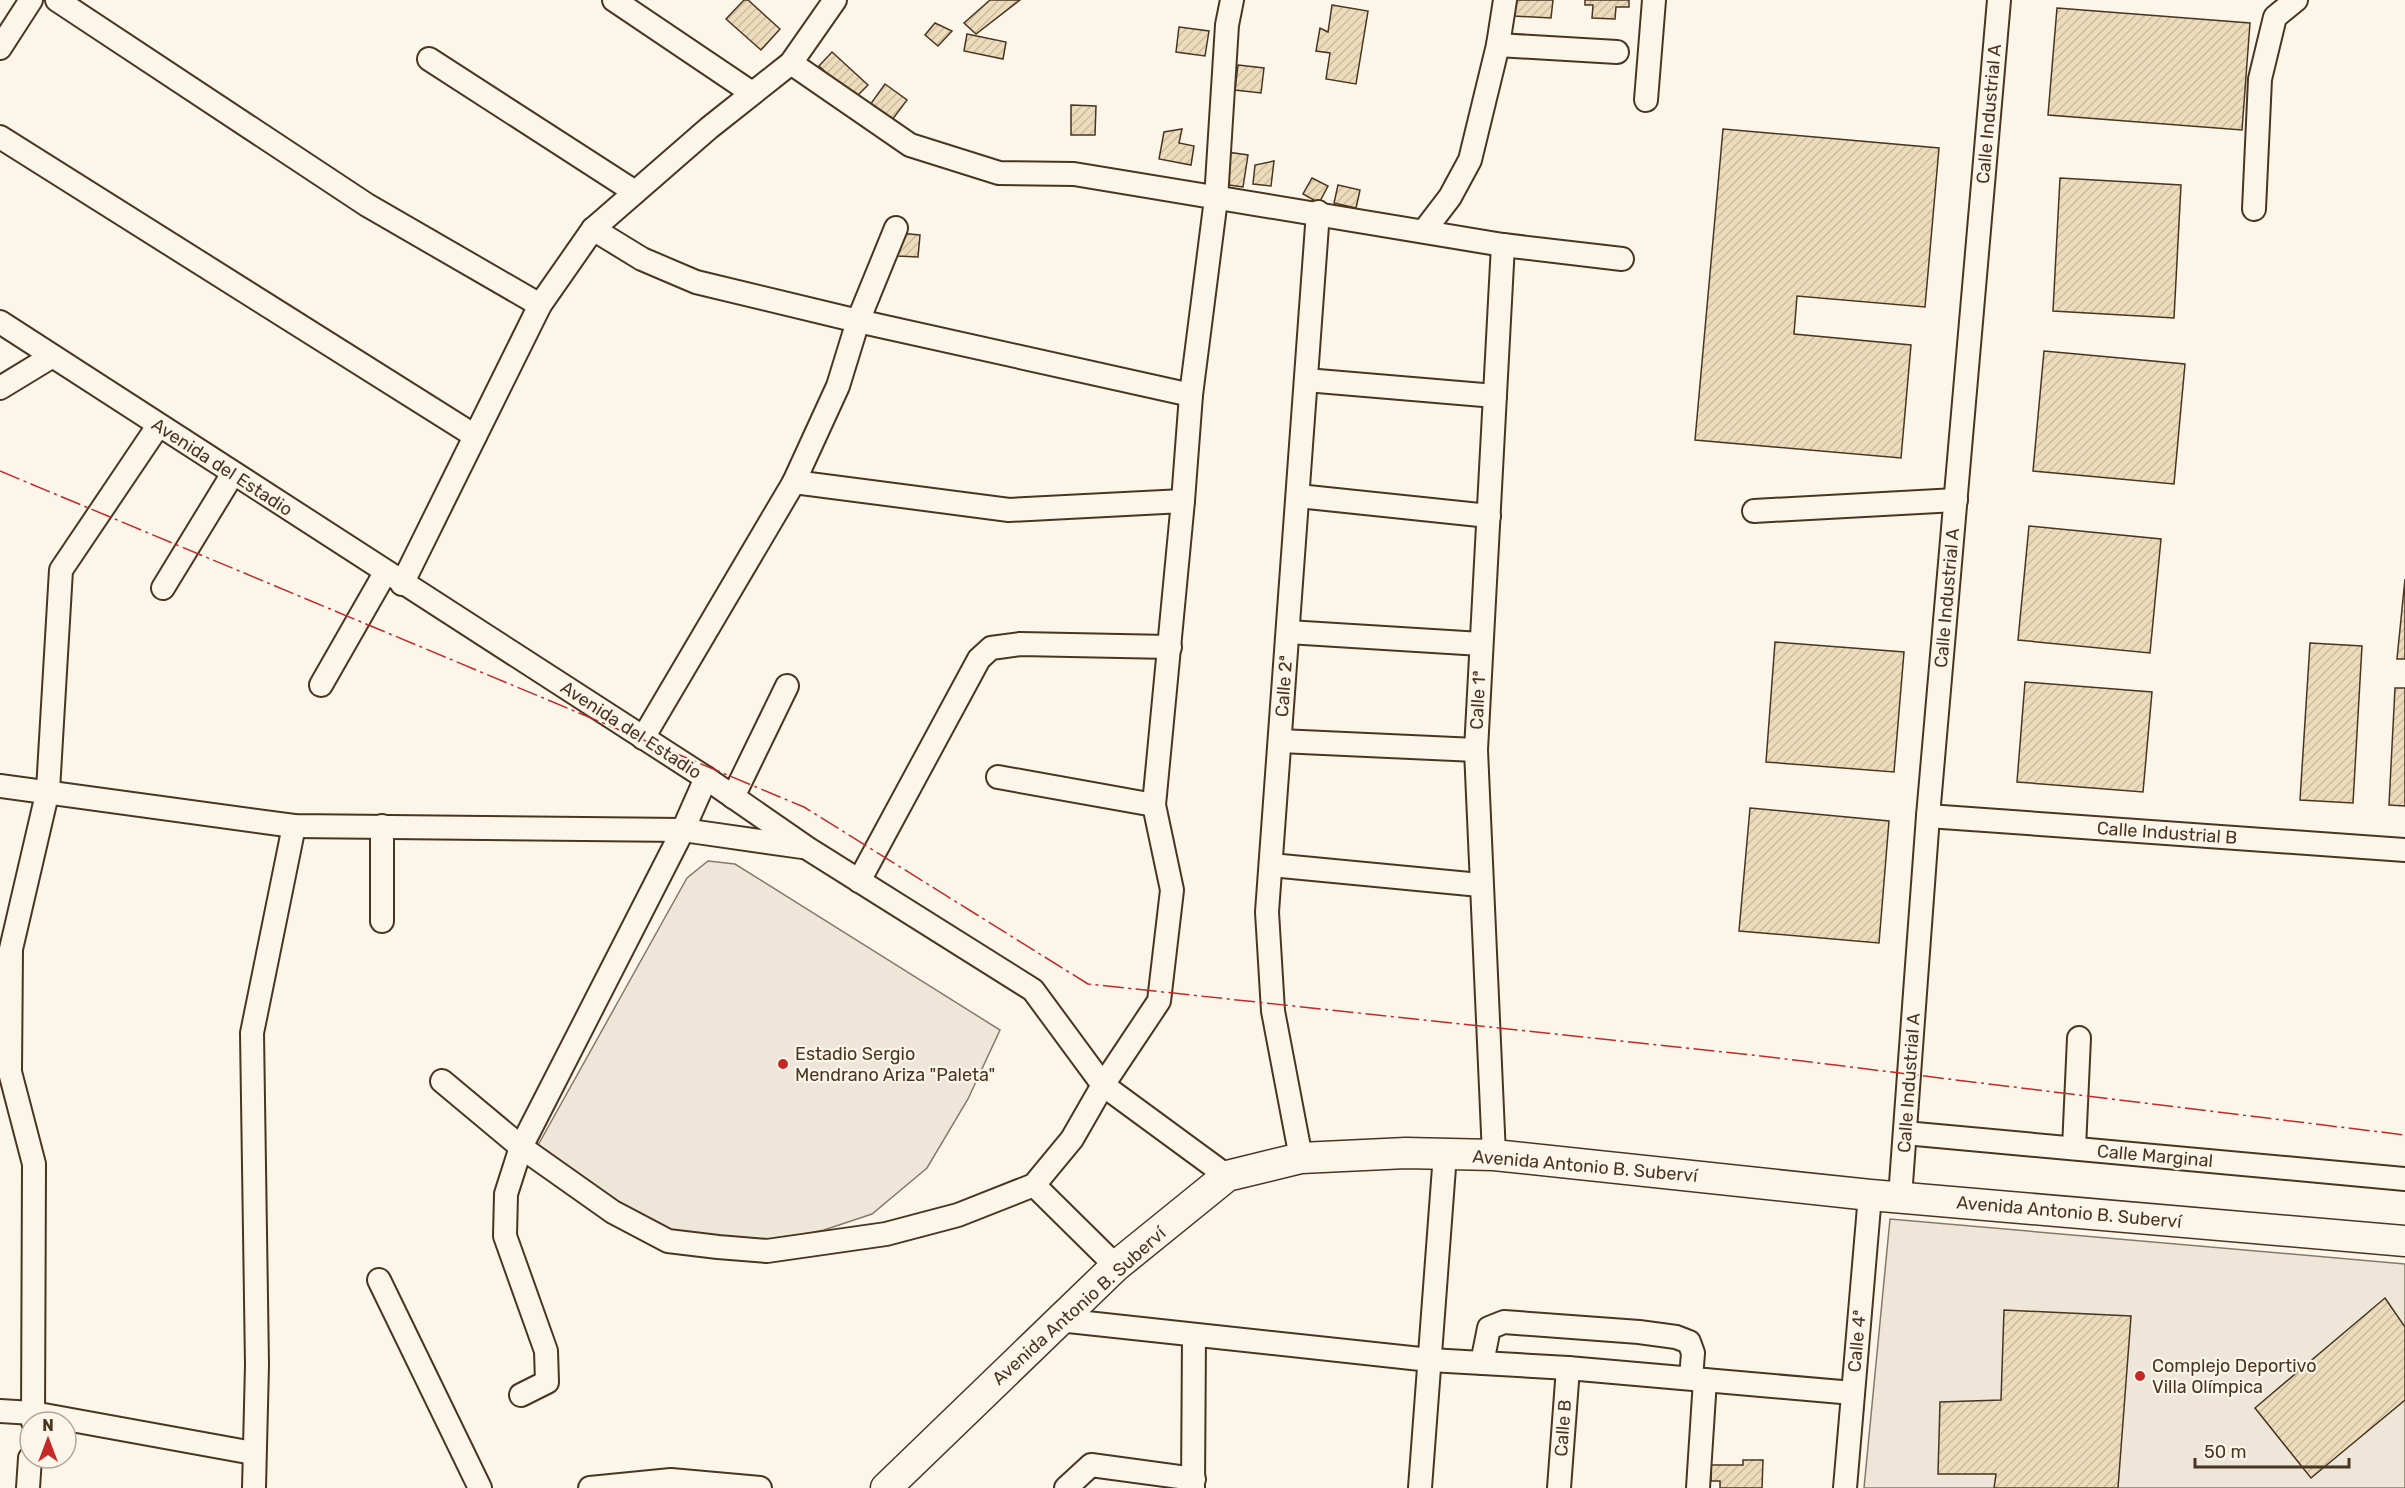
<svg xmlns="http://www.w3.org/2000/svg" width="2405" height="1488" viewBox="0 0 2405 1488" font-family="Rubik,sans-serif">
	<defs>
		<pattern id="building-hatch" width="6" height="6" patternUnits="userSpaceOnUse" patternTransform="scale(1.5)"><rect width="6" height="6" fill="#ecdcbc"/><path d="M-1 1l2-2M0 6l6-6M5 7l2-2" fill="none" stroke="#ccbda1"/></pattern>
	</defs>
	<rect width="100%" height="100%" fill="#fbf6e9"/>
	<g fill="#ede6d9" stroke="#887966" stroke-width="1.5">
		<path d="M708,861L735,864L1000,1030L968,1099L927,1168L872,1214L824,1230L775,1240L730,1239L672,1233L607,1198L537,1147L687,878Z"/>
		<path d="M1890,1219L2405,1264V1488H1864Z"/>
	</g>
	<g fill="url(#building-hatch)" stroke="#4a3520" stroke-width="1.5">
		<path d="M744,0H748L780,29L761,50L726,19Z"/>
		<path d="M990,0H1020L976,34L964,23Z"/>
		<path d="M1515,0H1553L1551,18L1514,16Z"/>
		<path d="M1585,0H1629V7H1616L1615,19L1592,18L1593,5H1585Z"/>
		<path d="M1332,5L1368,11L1356,84L1326,79L1330,53L1316,51L1320,28L1328,32Z"/>
		<path d="M2057,8L2250,23L2242,130L2048,115Z"/>
		<path d="M935,23L952,31L938,46L925,35Z"/>
		<path d="M1179,27L1209,31L1205,56L1176,52Z"/>
		<path d="M967,34L1006,42L1003,59L964,51Z"/>
		<path d="M832,52L868,85L854,99L819,66Z"/>
		<path d="M1238,65L1264,68L1261,93L1235,90Z"/>
		<path d="M885,84L907,100L889,124L867,109Z"/>
		<path d="M1071,105L1096,106L1095,135H1071Z"/>
		<path d="M1182,129L1179,143L1194,146L1191,165L1159,159L1164,132Z"/>
		<path d="M1723,129L1939,148L1925,307L1797,296L1794,334L1911,345L1901,458L1695,440Z"/>
		<path d="M1227,152L1248,155L1243,187L1222,184Z"/>
		<path d="M1274,161L1271,186L1253,184L1255,165Z"/>
		<path d="M1312,178L1328,186L1319,203L1303,194Z"/>
		<path d="M2060,178L2181,185L2174,318L2053,311Z"/>
		<path d="M1338,185L1360,190L1356,208L1334,203Z"/>
		<path d="M899,233L920,235L918,257L897,256Z"/>
		<path d="M2044,351L2185,364L2174,484L2033,471Z"/>
		<path d="M2029,526L2161,539L2150,653L2018,640Z"/>
		<path d="M2405,579V659H2397Z"/>
		<path d="M1775,642L1904,652L1894,772L1766,762Z"/>
		<path d="M2310,643L2362,646L2353,803L2300,800Z"/>
		<path d="M2025,682L2152,692L2143,792L2017,782Z"/>
		<path d="M2395,688H2405V806L2389,805Z"/>
		<path d="M1750,808L1889,821L1879,943L1739,931Z"/>
		<path d="M2385,1298L2405,1327V1400L2311,1478L2255,1408Z"/>
		<path d="M2004,1310L2131,1316L2118,1488H1994L1996,1474H1938L1940,1402L2001,1400Z"/>
		<path d="M1743,1460H1763L1762,1488H1720V1481H1711V1465H1743Z"/>
	</g>
	<g fill="none" stroke-linecap="round" stroke-linejoin="round">
		<g stroke="#4a3520" stroke-width="26">
			<g id="minor">
				<path d="M57,0L367,205L540,305"/>
				<path d="M614,0L752,93"/>
				<path d="M1498,45L1617,52"/>
				<path d="M0,48L31,0"/>
				<path d="M429,59L635,192"/>
				<path d="M791,63L910,145L999,173L1074,174L1503,245L1622,259"/>
				<path d="M1646,100L1654,0"/>
				<path d="M0,137L475,436"/>
				<path d="M2254,209L2260,79L2275,17L2296,0"/>
				<path d="M593,229L642,259L696,282L858,321L1191,395"/>
				<path d="M1424,231L1450,197L1470,160L1498,45L1505,0"/>
				<path d="M0,322L706,778L807,848L1033,990L1103,1085L1227,1176"/>
				<path d="M1306,380L1495,396"/>
				<path d="M0,388L51,357"/>
				<path d="M794,482L1009,510L1183,501"/>
				<path d="M1298,496L1489,516"/>
				<path d="M1754,511L1956,500"/>
				<path d="M402,584L540,305L593,229L709,128L791,63L835,0"/>
				<path d="M163,588L232,475"/>
				<path d="M1288,632L1481,644"/>
				<path d="M321,685L385,573"/>
				<path d="M643,738L794,482L838,386L858,321L896,228"/>
				<path d="M1280,741L1476,750"/>
				<path d="M998,777L1154,805"/>
				<path d="M0,786L294,826L683,830L802,847"/>
				<path d="M733,797L787,686"/>
				<path d="M1928,816L2405,850"/>
				<path d="M1271,865L1480,885"/>
				<path d="M859,881L979,659L991,648L1020,644L1170,647"/>
				<path d="M382,921V826"/>
				<path d="M442,1081L521,1147L613,1212L668,1241L718,1247L767,1251L886,1234L958,1215L1034,1185L1072,1139L1103,1085L1159,1001L1172,890L1154,805L1183,501L1191,395L1216,199L1227,25L1232,0"/>
				<path d="M1905,1133L2405,1179"/>
				<path d="M2074,1148L2079,1038"/>
				<path d="M1494,1155L1476,750L1503,245"/>
				<path d="M1301,1158L1273,1011L1267,912L1318,212"/>
				<path d="M1034,1185L1116,1266"/>
				<path d="M1900,1197L1928,816L1999,0"/>
				<path d="M379,1280L480,1488"/>
				<path d="M1059,1320L1430,1360L1568,1368L1853,1393"/>
				<path d="M1482,1363L1489,1328L1504,1322L1639,1332L1676,1337L1689,1342L1693,1353L1691,1378"/>
				<path d="M521,1395L547,1382L546,1351L505,1236L506,1194L521,1147L683,830L706,778"/>
				<path d="M0,1411L33,1413L253,1453"/>
				<path d="M33,1422L34,1164L10,1072L11,949L48,790L61,570L158,426"/>
				<path d="M28,1488L30,1458"/>
				<path d="M254,1488L257,1365L252,1033L294,826"/>
				<path d="M590,1488L671,1480L760,1488"/>
				<path d="M1066,1488L1091,1465L1194,1479"/>
				<path d="M1193,1488L1194,1335"/>
				<path d="M1420,1488L1445,1154"/>
				<path d="M1559,1488L1568,1368"/>
				<path d="M1698,1488L1705,1380"/>
				<path d="M1845,1488L1870,1195"/>
			</g>
		</g>
		<g stroke="#4a3520" stroke-width="33">
			<path id="major" d="M886,1488L1116,1266L1227,1176L1301,1158L1406,1153L1494,1155L1870,1195L2405,1241"/>
		</g>
		<use href="#minor" stroke="#fbf6e9" stroke-width="22"/>
		<use href="#major" stroke="#fbf6e9" stroke-width="30"/>
		<path stroke="#c62828" stroke-width="1.5" stroke-dasharray="21 4.5 3 4.5" stroke-linecap="butt" d="M0,471L804,807L1088,984L1761,1056L2405,1135"/>
	</g>
	<g fill="#c62828" stroke="#fbf6e9" stroke-width="2">
		<circle cx="783" cy="1064" r="6"/>
		<circle cx="2140" cy="1376" r="6"/>
	</g>
	<g text-anchor="middle" dominant-baseline="central" stroke-width="4.5" stroke-linejoin="round" paint-order="stroke">
		<g font-size="18" fill="#4a3520" stroke="#fbf6e9">
			<text transform="translate(1989 114) rotate(-85)">Calle Industrial A</text>
			<text transform="translate(222 467) rotate(33)">Avenida del Estadio</text>
			<text transform="translate(1947 598) rotate(-85)">Calle Industrial A</text>
			<text transform="translate(1284 686) rotate(-86)">Calle 2ª</text>
			<text transform="translate(1478 700) rotate(-87)">Calle 1ª</text>
			<text transform="translate(631 730) rotate(33)">Avenida del Estadio</text>
			<text transform="translate(2167 833) rotate(4)">Calle Industrial B</text>
			<text transform="translate(1909 1083) rotate(-86)">Calle Industrial A</text>
			<text transform="translate(2155 1156) rotate(5)">Calle Marginal</text>
			<text transform="translate(1585 1166) rotate(5)">Avenida Antonio B. Suberví</text>
			<text transform="translate(2069 1212) rotate(5)">Avenida Antonio B. Suberví</text>
			<text transform="translate(1079 1306) rotate(-42)">Avenida Antonio B. Suberví</text>
			<text transform="translate(1857 1341) rotate(-85)">Calle 4ª</text>
			<text transform="translate(1563 1428) rotate(-86)">Calle B</text>
		</g>
		<g font-size="18" fill="#4a3520" stroke="#fbf6e9" text-anchor="start">
			<text x="795" y="1054">Estadio Sergio<tspan x="795" dy="21">Mendrano Ariza "Paleta"</tspan></text>
			<text x="2152" y="1366">Complejo Deportivo<tspan x="2152" dy="21">Villa Olímpica</tspan></text>
		</g>
	</g>
	<g transform="translate(48 1440)"><circle r="28" fill="#fbf6e9" stroke="#b4a999" stroke-width="1.5"/>
	<path d="M0-4.5L10 22L0 15L-10 22Z" fill="#c62828"/>
	<text y="-9" font-size="16" font-weight="bold" text-anchor="middle" fill="#4a3520">N</text>
	</g>
	<path d="M2195 1458v9h154v-9" fill="none" stroke="#4a3520" stroke-width="3"/>
	<text x="2204" y="1458" font-size="18" fill="#4a3520" stroke="#fbf6e9" stroke-width="4.5" paint-order="stroke">50 m</text>
</svg>
